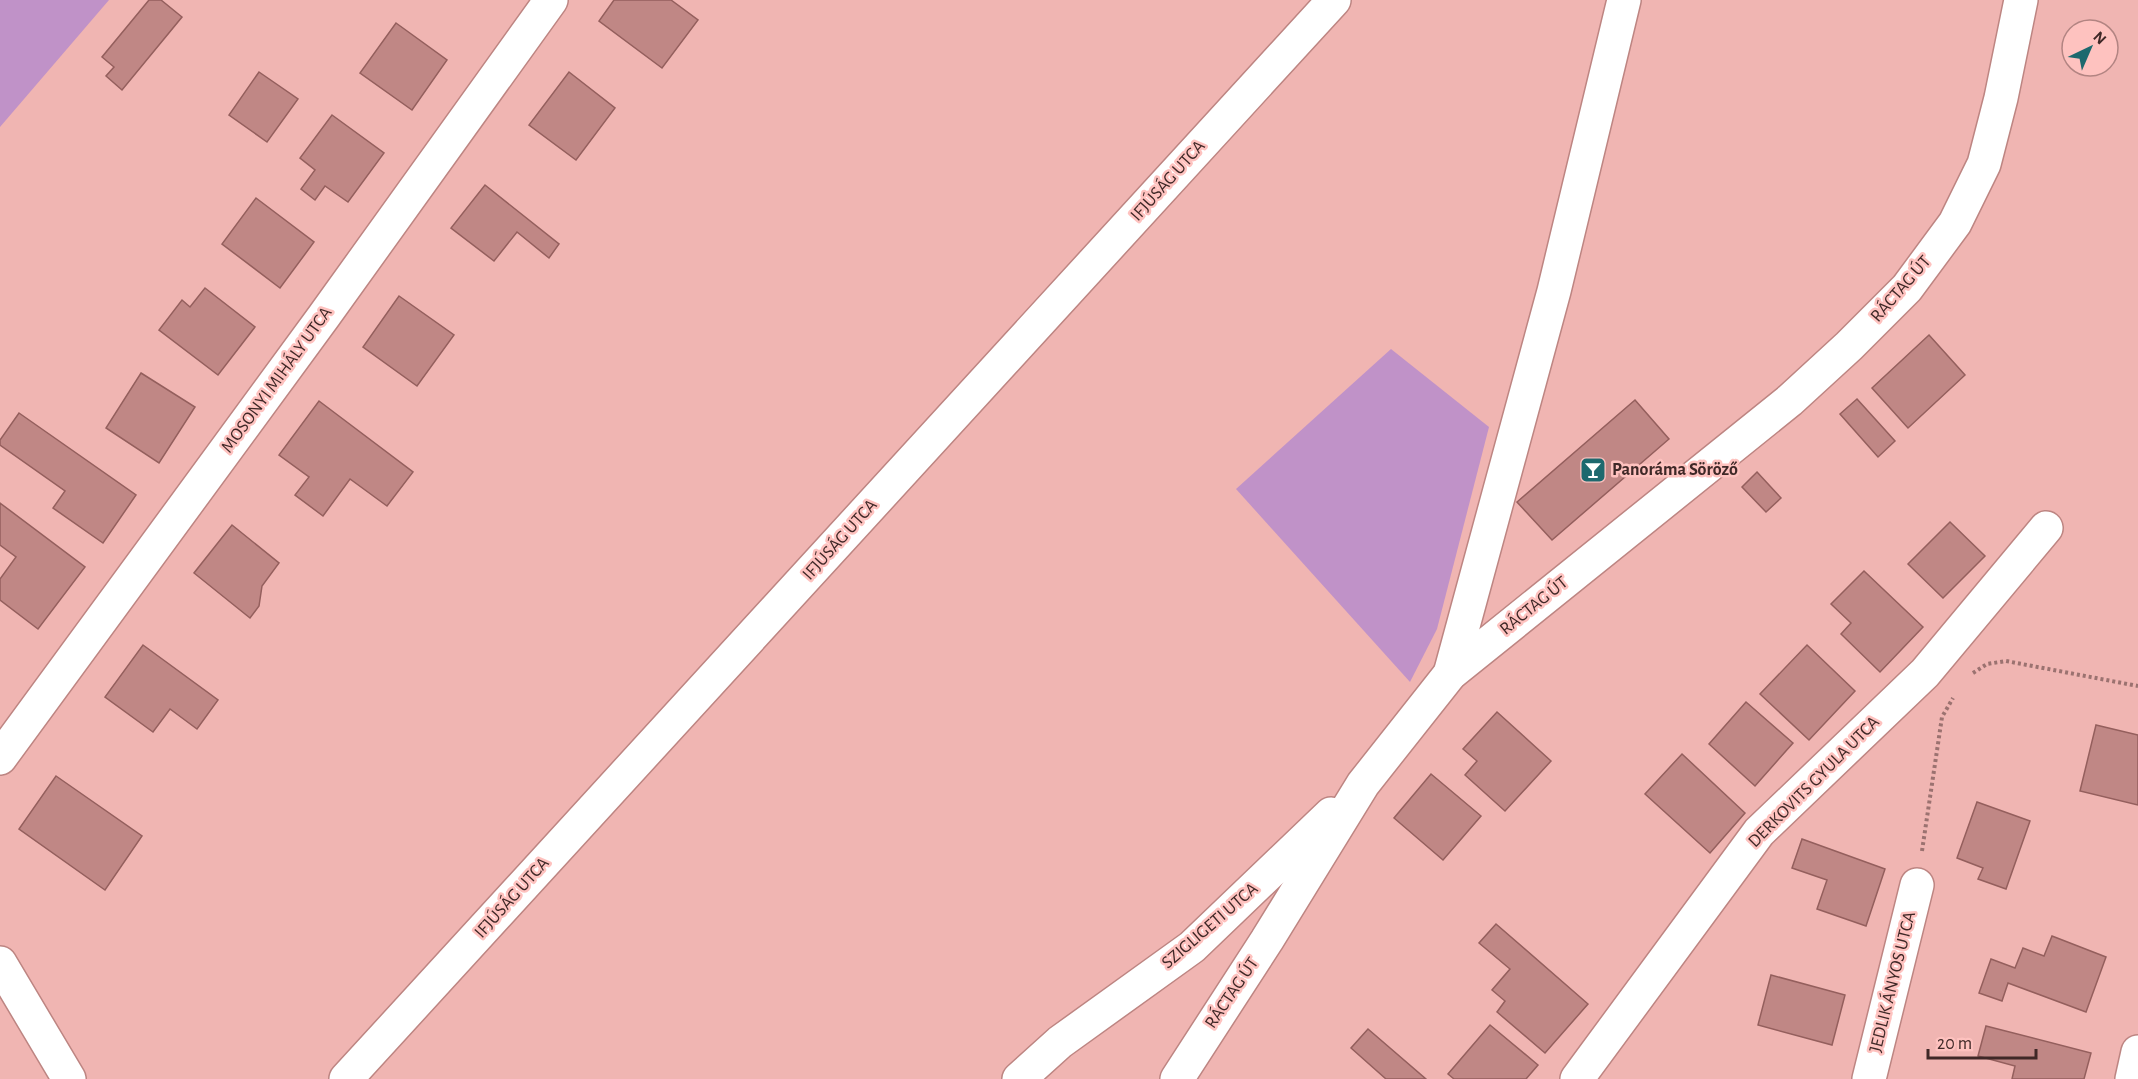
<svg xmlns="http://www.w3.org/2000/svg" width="2138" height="1079" viewBox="0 0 2138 1079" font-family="'Alegreya Sans',sans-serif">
	<rect width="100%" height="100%" fill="#f0b5b2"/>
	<g fill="#c092c8">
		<path d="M0,0H109L0,127Z"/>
		<path d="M1391,349L1489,427L1437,629L1410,682L1236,489Z"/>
	</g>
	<g fill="#c08785" stroke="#945f5d" stroke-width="1.5">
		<path d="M149,0H161L182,17L122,90L106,76L114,67L102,57Z"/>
		<path d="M614,0H671L698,20L662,68L599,21Z"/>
		<path d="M396,23L447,60L412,110L360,73Z"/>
		<path d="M259,72L298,99L267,142L229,115Z"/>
		<path d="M569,72L615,108L576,160L529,125Z"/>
		<path d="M332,115L384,153L348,202L325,186L315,200L301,189L315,170L300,158Z"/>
		<path d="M485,185L559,244L549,258L517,232L494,261L451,228Z"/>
		<path d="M256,198L314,242L280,288L222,244Z"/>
		<path d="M205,288L255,327L218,375L159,330L182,300L190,307Z"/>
		<path d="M399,296L454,335L417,386L363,347Z"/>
		<path d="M1929,335L1965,375L1908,428L1872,388Z"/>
		<path d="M141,373L195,407L159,463L106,428Z"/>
		<path d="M1857,399L1895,441L1878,457L1840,414Z"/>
		<path d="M1635,400L1669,439L1552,540L1517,502Z"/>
		<path d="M319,401L413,472L387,506L350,479L323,516L295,495L309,477L279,455Z"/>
		<path d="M19,413L136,495L103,543L53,508L65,491L0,445V440Z"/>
		<path d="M1757,472L1781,498L1766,512L1742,487Z"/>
		<path d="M0,503L85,567L38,629L0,600V579L16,557L0,545Z"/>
		<path d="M1950,522L1985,556L1943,598L1908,564Z"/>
		<path d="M232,525L279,563L262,586L259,606L250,618L194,573Z"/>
		<path d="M1864,571L1923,627L1880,672L1841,634L1851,623L1831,604Z"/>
		<path d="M143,645L218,700L197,729L170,709L153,732L105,697Z"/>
		<path d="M1807,645L1855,691L1809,740L1760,694Z"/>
		<path d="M1746,702L1793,743L1755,786L1709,744Z"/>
		<path d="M1497,712L1551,761L1505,811L1465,775L1477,761L1463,749Z"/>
		<path d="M2096,725L2138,735V805L2080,791Z"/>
		<path d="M1682,754L1745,813L1710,853L1645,794Z"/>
		<path d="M1431,774L1481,816L1443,860L1394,818Z"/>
		<path d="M56,776L142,836L105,890L19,829Z"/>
		<path d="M1977,802L2030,821L2006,889L1978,879L1983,868L1957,858Z"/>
		<path d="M1802,839L1885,869L1866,926L1817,909L1827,880L1792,868Z"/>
		<path d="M1496,924L1588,1004L1545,1053L1497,1012L1505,1001L1492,990L1510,969L1479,943Z"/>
		<path d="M2052,936L2106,957L2086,1012L2008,983L2002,1001L1979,993L1991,959L2015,968L2023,948L2044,956Z"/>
		<path d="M1771,975L1845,995L1832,1045L1758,1025Z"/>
		<path d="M1490,1025L1538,1065L1526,1079H1454L1448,1074Z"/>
		<path d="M1986,1026L2091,1053L2084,1079H2012L2015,1066L1978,1056Z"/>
		<path d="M1368,1029L1426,1079H1386L1351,1048Z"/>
	</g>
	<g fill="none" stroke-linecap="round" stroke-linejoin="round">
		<g stroke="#bd8582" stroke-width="36">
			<g id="minor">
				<path d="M1450,674L1554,291L1624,0"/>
				<path d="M0,758L324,316L551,0"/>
				<path d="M0,963L69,1079"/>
				<path d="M346,1079L1334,0"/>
				<path d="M1019,1079L1060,1042L1192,947L1331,814"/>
				<path d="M1177,1079L1267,940L1363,784L1450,674L1789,401L1849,346L1907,288L1955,223L1984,164L2001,98L2021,0"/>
				<path d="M1577,1079L1759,832L1925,673L2046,528"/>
				<path d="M1869,1079L1917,885"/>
				<path d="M2132,1079L2138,1052"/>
			</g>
		</g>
		<g stroke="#9b7270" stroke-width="4" stroke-dasharray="3 3" stroke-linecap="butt">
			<path d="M1973,673L1987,664L2006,661L2138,686"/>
			<path d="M1922,851L1942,717L1953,698"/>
		</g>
		<use href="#minor" stroke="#fff" stroke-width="33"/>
	</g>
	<defs>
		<g id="bar-square" transform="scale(1.35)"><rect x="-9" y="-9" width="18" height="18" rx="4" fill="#1d696e" stroke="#fec2bf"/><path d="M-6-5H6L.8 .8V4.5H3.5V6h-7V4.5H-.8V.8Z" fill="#fff"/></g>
	</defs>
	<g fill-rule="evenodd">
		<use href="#bar-square" x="1593" y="470"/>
	</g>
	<g text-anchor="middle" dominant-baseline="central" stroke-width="5" stroke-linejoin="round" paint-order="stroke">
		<g font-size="18" fill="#3f2827" stroke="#fec2bf">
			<text transform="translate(1168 181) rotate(-48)">IFJÚSÁG UTCA</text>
			<text transform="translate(1901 289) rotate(-49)">RÁCTAG ÚT</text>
			<text transform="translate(277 380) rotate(-54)">MOSONYI MIHÁLY UTCA</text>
			<text transform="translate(840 540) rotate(-48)">IFJÚSÁG UTCA</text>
			<text transform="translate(1534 606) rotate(-39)">RÁCTAG ÚT</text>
			<text transform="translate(1814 782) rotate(-45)">DERKOVITS GYULA UTCA</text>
			<text transform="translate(512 898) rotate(-48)">IFJÚSÁG UTCA</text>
			<text transform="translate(1210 926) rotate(-41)">SZIGLIGETI UTCA</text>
			<text transform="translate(1893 982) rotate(-76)">JEDLIK ÁNYOS UTCA</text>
			<text transform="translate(1232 993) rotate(-56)">RÁCTAG ÚT</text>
		</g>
		<g font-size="18" font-weight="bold" fill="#3f2827" stroke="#fec2bf" text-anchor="start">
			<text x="1612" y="470">Panoráma Söröző</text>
		</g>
	</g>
	<g transform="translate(2090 48) rotate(44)"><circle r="28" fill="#fec2bf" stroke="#b28482" stroke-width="1.5"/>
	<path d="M0-4.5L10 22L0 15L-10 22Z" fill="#1d696e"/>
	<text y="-9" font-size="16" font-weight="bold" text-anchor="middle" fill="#3f2827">N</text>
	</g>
	<path d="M1928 1049v9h108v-9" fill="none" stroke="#3f2827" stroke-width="3"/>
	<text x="1937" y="1049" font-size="18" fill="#3f2827" stroke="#fec2bf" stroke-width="4.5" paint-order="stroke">20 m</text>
</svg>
